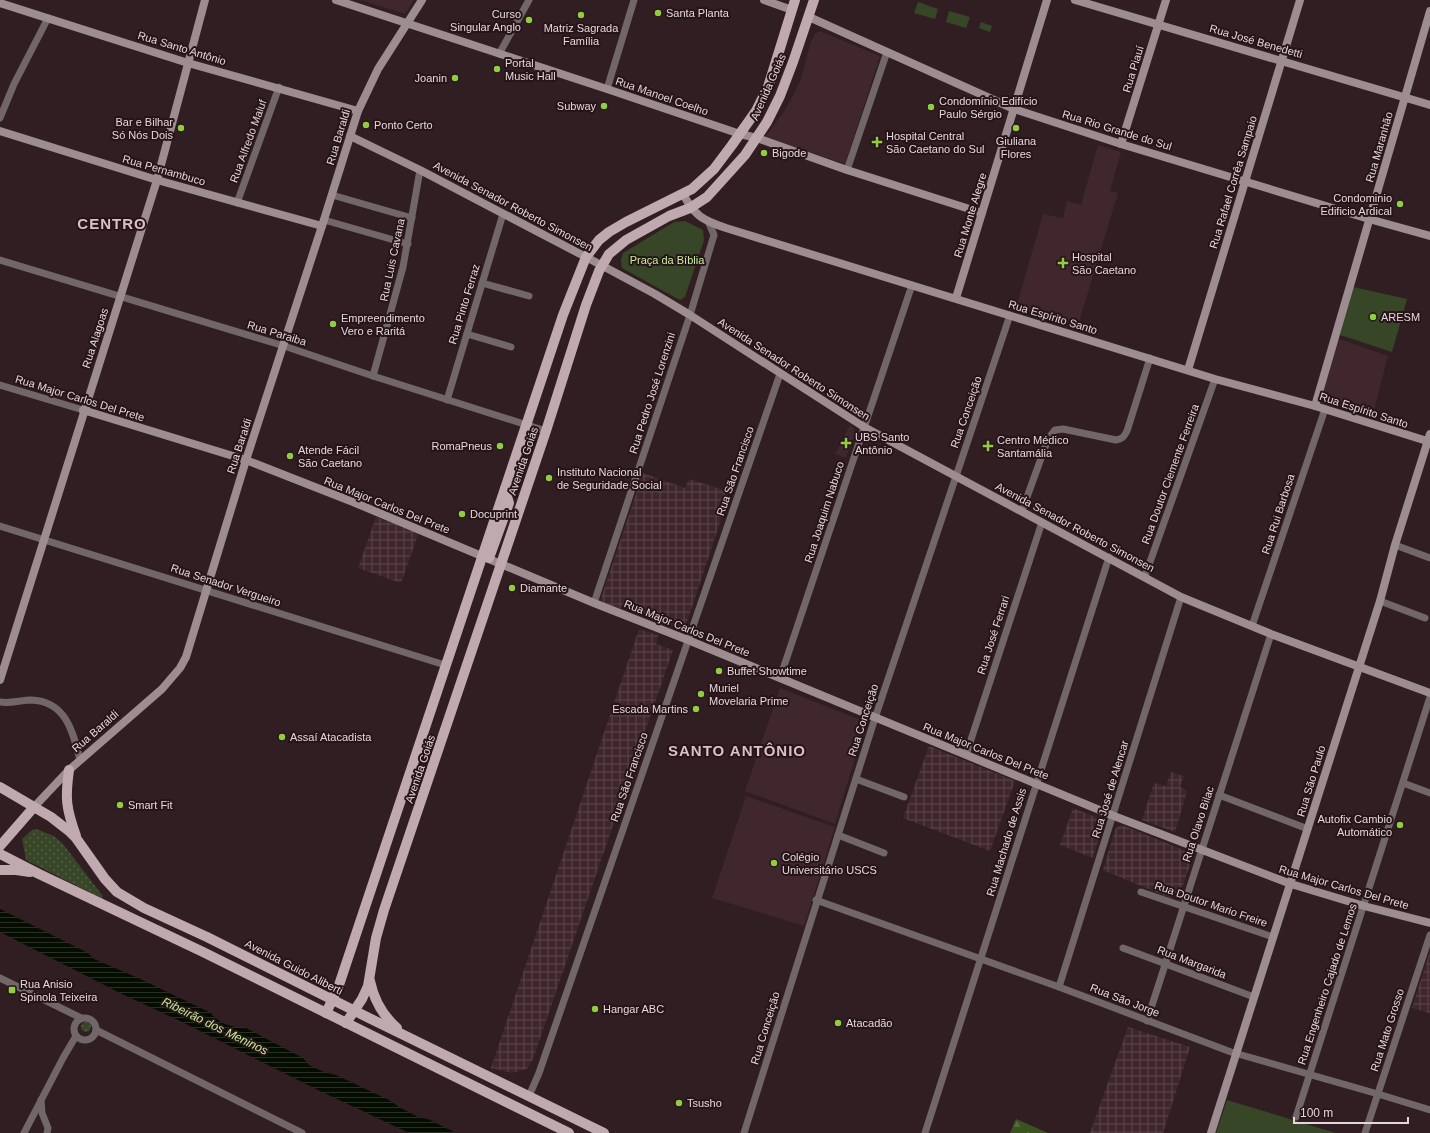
<svg xmlns="http://www.w3.org/2000/svg" width="1430" height="1133" viewBox="0 0 1430 1133" font-family="Arial,sans-serif">
	<defs>
		<pattern id="industrial-grid" width="8" height="8" patternUnits="userSpaceOnUse"><rect width="8" height="8" fill="#3f272d"/><path d="M0 4h8M4 0v8" fill="none" stroke="#5b464b"/></pattern>
		<pattern id="grass-dots" width="8" height="8" patternUnits="userSpaceOnUse"><rect width="8" height="8" fill="#364626"/><path d="M2 2h.1M6 6h.1" fill="none" stroke="#536045" stroke-width="1.8" stroke-linecap="round"/></pattern>
		<pattern id="forest-firs" width="22" height="20" patternUnits="userSpaceOnUse"><rect width="22" height="20" fill="#3b541e"/><path d="M5 1l3.5 6h-7zM16 11l3.5 6h-7z" fill="#576c3e"/></pattern>
		<pattern id="water-rules" width="6" height="5" patternUnits="userSpaceOnUse"><rect width="6" height="5" fill="#040d00"/><path d="M0 2.5h6" fill="none" stroke="#283025"/></pattern>
	</defs>
	<rect width="100%" height="100%" fill="#311e22"/>
	<g fill="#3f272d">
		<path d="M360,0H414L405,14Z"/>
		<path d="M820,31L880,56L845,164L765,137L785,110L800,82L811,41L815,34Z"/>
		<path d="M1098,145L1121,152L1110,191L1118,193L1077,329L1016,308L1043,214L1063,218L1067,201L1081,205Z"/>
		<path d="M1337,338L1388,356L1373,414L1371,416L1321,399Z"/>
		<path d="M850,425L854,428L855,432L846,458L835,454Z"/>
		<path d="M780,688L866,722L835,824L745,791Z"/>
		<path d="M746,796L835,827L804,926L712,898Z"/>
	</g>
	<g fill="url(#industrial-grid)">
		<path d="M643,473L685,488L689,479L730,492L685,628L681,629L622,606L619,609L600,601Z"/>
		<path d="M376,517L419,532L401,583L358,568Z"/>
		<path d="M639,629L658,635L656,644L673,650L533,1059L527,1069L512,1073L491,1068Z"/>
		<path d="M929,746L1015,781L990,851L903,818Z"/>
		<path d="M1171,772L1184,776L1180,787L1187,791L1175,832L1142,820L1154,783L1166,786Z"/>
		<path d="M1073,808L1103,820L1104,823L1093,858L1060,845Z"/>
		<path d="M1122,825L1191,853L1192,859L1180,894L1170,898L1103,870L1115,830L1118,826Z"/>
		<path d="M1430,951V1013L1412,1008Z"/>
		<path d="M1128,1027L1190,1047L1163,1133H1090Z"/>
	</g>
	<g fill="url(#grass-dots)">
		<path d="M36,829L54,836L63,844L102,895L103,899L26,860L22,839L32,830Z"/>
		<circle cx="86" cy="1027" r="5"/>
	</g>
	<path fill="url(#forest-firs)" d="M1016,1119L1048,1133H1010Z"/>
	<g fill="#364626">
		<path d="M918,2L938,9L935,19L914,13Z"/>
		<path d="M949,11L970,17L966,28L946,22Z"/>
		<path d="M981,22L992,26L990,32L979,28Z"/>
		<path d="M685,221L703,230L704,240L685,297L680,300L676,298L622,268L621,260L623,253L674,222Z"/>
		<path d="M1353,287L1407,299L1392,352L1340,335Z"/>
		<path d="M1227,1100L1336,1133H1216Z"/>
	</g>
	<path fill="url(#water-rules)" d="M0,909L88,953L94,959L136,977L211,1013C218,1023 232,1028 244,1027L303,1058L309,1065L324,1072L336,1075L389,1100L399,1107L420,1118L428,1119L456,1133H409L320,1091L178,1020L120,993L0,932Z"/>
	<g fill="none" stroke-linecap="round" stroke-linejoin="round">
		<g stroke="#716769" stroke-width="7">
			<path d="M499,54L529,0"/>
			<path d="M607,89L634,0"/>
			<path d="M0,118L14,84L48,18"/>
			<path d="M847,170L887,52"/>
			<path d="M332,195L412,218"/>
			<path d="M237,203L279,87"/>
			<path d="M324,220L408,244"/>
			<path d="M0,260L284,346L373,376L546,431"/>
			<path d="M482,283L529,296"/>
			<path d="M467,334L511,347"/>
			<path d="M373,376L403,267L420,170"/>
			<path d="M0,385L83,410"/>
			<path d="M447,400L503,214"/>
			<path d="M1022,511L1048,439L1055,430L1063,429L1116,440C1122,439 1124,437 1127,431L1150,358"/>
			<path d="M0,526L445,665"/>
			<path d="M1395,545L1430,558"/>
			<path d="M1145,576L1215,379"/>
			<path d="M1380,601L1425,618"/>
			<path d="M594,603L690,315L714,235L708,221"/>
			<path d="M1252,626L1325,409"/>
			<path d="M780,678L912,285"/>
			<path d="M0,702C10,704 21,700 31,700C66,701 73,732 80,760"/>
			<path d="M966,755L1042,522"/>
			<path d="M856,779L904,797"/>
			<path d="M1403,783L1430,793"/>
			<path d="M1219,795L1308,829"/>
			<path d="M838,835L884,853"/>
			<path d="M1141,892L1273,937"/>
			<path d="M816,900L1059,987L1231,1052L1378,1094L1430,1110"/>
			<path d="M1123,948L1254,997"/>
			<path d="M0,978L81,1018"/>
			<path d="M1059,987L1181,597"/>
			<circle cx="85" cy="1029" r="11"/>
			<path d="M1147,1021L1271,634"/>
			<path d="M96,1030L302,1133"/>
			<path d="M529,1096L539,1073L780,374"/>
			<path d="M41,1100L42,1113L48,1128L47,1133"/>
			<path d="M1296,1117L1430,697"/>
			<path d="M24,1133L63,1058L76,1036"/>
			<path d="M744,1133L875,718L1010,315"/>
			<path d="M925,1133L1109,557"/>
			<path d="M1365,1133L1430,935"/>
		</g>
		<g stroke="#9e8d90" stroke-width="8">
			<path d="M336,0L607,89L740,134L757,138L847,170L982,213"/>
			<path d="M764,0L792,10"/>
			<path d="M1075,0L1430,105"/>
			<path d="M0,3L188,63L358,111"/>
			<path d="M809,17L1014,109L1121,144L1369,219L1430,236"/>
			<path d="M0,131L157,180L322,226"/>
			<path d="M350,136L420,170L586,257L655,294L690,315L864,427L1181,597L1271,634L1430,693"/>
			<path d="M1121,144L1166,0"/>
			<path d="M683,194C695,216 702,220 726,228L1215,379L1315,406L1430,442"/>
			<path d="M956,298L1047,0"/>
			<path d="M1188,370L1300,0"/>
			<path d="M1315,406L1430,11"/>
			<path d="M83,410L246,460L353,502L594,603L688,640L1114,816L1291,884L1364,906L1430,923"/>
			<path d="M0,680L157,180L205,0"/>
			<path d="M34,807L69,770L162,689L180,668L186,657L246,460L322,226L358,111L378,69L422,0"/>
			<path d="M1211,1133L1380,601L1395,545L1430,434"/>
		</g>
		<g stroke="#c0aaaf" stroke-width="10">
			<path d="M489,558L509,503L505,489"/>
			<path d="M69,770C65,798 66,808 76,836"/>
			<path d="M0,787L51,817L69,831L76,838L105,879L117,892L144,908L207,937L369,1018L604,1133"/>
			<path d="M0,846L34,807"/>
			<path d="M0,854L39,874L203,952L569,1133"/>
			<path d="M0,870H16L30,872"/>
			<path d="M370,981C374,1000 382,1015 397,1028"/>
			<path d="M326,1013L338,988L563,315L586,257L599,240L609,232L626,222L692,189L714,169L732,145L756,111L768,87L795,0"/>
			<path d="M346,1023L362,999L368,986L376,938L384,910L546,431L586,305L599,271L609,254L626,240L669,216L690,208L707,197L745,155L767,122L780,96L793,62L814,0"/>
		</g>
	</g>
	<g fill="#90cd41" stroke="#261419" stroke-width="1.5">
		<circle cx="658" cy="13" r="4"/>
		<circle cx="581" cy="15" r="4"/>
		<circle cx="529" cy="20" r="4"/>
		<circle cx="497" cy="69" r="4"/>
		<circle cx="455" cy="78" r="4"/>
		<circle cx="604" cy="106" r="4"/>
		<circle cx="931" cy="107" r="4"/>
		<circle cx="366" cy="125" r="4"/>
		<circle cx="181" cy="128" r="4"/>
		<circle cx="1016" cy="128" r="4"/>
		<path d="M875 136h4v4h4v4h-4v4h-4v-4h-4v-4h4z"/>
		<circle cx="764" cy="153" r="4"/>
		<circle cx="1400" cy="204" r="4"/>
		<path d="M1061 257h4v4h4v4h-4v4h-4v-4h-4v-4h4z"/>
		<circle cx="1373" cy="317" r="4"/>
		<circle cx="333" cy="324" r="4"/>
		<path d="M844 437h4v4h4v4h-4v4h-4v-4h-4v-4h4z"/>
		<circle cx="500" cy="446" r="4"/>
		<path d="M986 440h4v4h4v4h-4v4h-4v-4h-4v-4h4z"/>
		<circle cx="290" cy="456" r="4"/>
		<circle cx="549" cy="478" r="4"/>
		<circle cx="462" cy="514" r="4"/>
		<circle cx="512" cy="588" r="4"/>
		<circle cx="719" cy="671" r="4"/>
		<circle cx="701" cy="694" r="4"/>
		<circle cx="696" cy="709" r="4"/>
		<circle cx="282" cy="737" r="4"/>
		<circle cx="120" cy="805" r="4"/>
		<circle cx="1400" cy="825" r="4"/>
		<circle cx="774" cy="863" r="4"/>
		<rect x="8" y="986" width="8" height="8" rx="2"/>
		<circle cx="595" cy="1009" r="4"/>
		<circle cx="838" cy="1023" r="4"/>
		<circle cx="679" cy="1103" r="4"/>
	</g>
	<g text-anchor="middle" dominant-baseline="central" stroke-width="4" stroke-linejoin="round" paint-order="stroke">
		<g font-size="11" fill="#e4d6d9" stroke="#261419" text-anchor="start">
			<text x="666" y="13">Santa Planta</text>
			<text x="521" y="14" text-anchor="end">Curso<tspan x="521" dy="13">Singular Anglo</tspan></text>
			<text x="581" y="28" text-anchor="middle">Matriz Sagrada<tspan x="581" dy="13">Família</tspan></text>
			<text x="505" y="63">Portal<tspan x="505" dy="13">Music Hall</tspan></text>
			<text x="447" y="78" text-anchor="end">Joanin</text>
			<text x="939" y="101">Condomínio Edifício<tspan x="939" dy="13">Paulo Sérgio</tspan></text>
			<text x="596" y="106" text-anchor="end">Subway</text>
			<text x="173" y="122" text-anchor="end">Bar e Bilhar<tspan x="173" dy="13">Só Nós Dois</tspan></text>
			<text x="374" y="125">Ponto Certo</text>
			<text x="886" y="136">Hospital Central<tspan x="886" dy="13">São Caetano do Sul</tspan></text>
			<text x="1016" y="141" text-anchor="middle">Giuliana<tspan x="1016" dy="13">Flores</tspan></text>
			<text x="772" y="153">Bigode</text>
			<text x="1392" y="198" text-anchor="end">Condominio<tspan x="1392" dy="13">Edificio Ardical</tspan></text>
			<text x="1072" y="257">Hospital<tspan x="1072" dy="13">São Caetano</tspan></text>
			<text x="1381" y="317">ARESM</text>
			<text x="341" y="318">Empreendimento<tspan x="341" dy="13">Vero e Raritá</tspan></text>
			<text x="855" y="437">UBS Santo<tspan x="855" dy="13">Antônio</tspan></text>
			<text x="997" y="440">Centro Médico<tspan x="997" dy="13">Santamália</tspan></text>
			<text x="492" y="446" text-anchor="end">RomaPneus</text>
			<text x="298" y="450">Atende Fácil<tspan x="298" dy="13">São Caetano</tspan></text>
			<text x="557" y="472">Instituto Nacional<tspan x="557" dy="13">de Seguridade Social</tspan></text>
			<text x="470" y="514">Docuprint</text>
			<text x="520" y="588">Diamante</text>
			<text x="727" y="671">Buffet Showtime</text>
			<text x="709" y="688">Muriel<tspan x="709" dy="13">Movelaria Prime</tspan></text>
			<text x="688" y="709" text-anchor="end">Escada Martins</text>
			<text x="290" y="737">Assaí Atacadista</text>
			<text x="128" y="805">Smart Fit</text>
			<text x="1392" y="819" text-anchor="end">Autofix Cambio<tspan x="1392" dy="13">Automático</tspan></text>
			<text x="782" y="857">Colégio<tspan x="782" dy="13">Universitário USCS</tspan></text>
			<text x="20" y="984">Rua Anisio<tspan x="20" dy="13">Spinola Teixeira</tspan></text>
			<text x="603" y="1009">Hangar ABC</text>
			<text x="846" y="1023">Atacadão</text>
			<text x="687" y="1103">Tsusho</text>
		</g>
		<g font-size="11" fill="#e4d6d9" stroke="#261419">
			<text transform="translate(1256 41) rotate(16)">Rua José Benedetti</text>
			<text transform="translate(182 48) rotate(17)">Rua Santo Antônio</text>
			<text transform="translate(1133 69) rotate(-73)">Rua Piauí</text>
			<text transform="translate(768 87) rotate(-66)">Avenida Goiás</text>
			<text transform="translate(662 96) rotate(19)">Rua Manoel Coelho</text>
			<text transform="translate(1117 130) rotate(17)">Rua Rio Grande do Sul</text>
			<text transform="translate(338 137) rotate(-73)">Rua Baraldi</text>
			<text transform="translate(248 141) rotate(-70)">Rua Alfredo Maluf</text>
			<text transform="translate(1379 147) rotate(-74)">Rua Maranhão</text>
			<text transform="translate(164 170) rotate(16)">Rua Pernambuco</text>
			<text transform="translate(1233 182) rotate(-73)">Rua Rafael Corrêa Sampaio</text>
			<text transform="translate(513 206) rotate(28)">Avenida Senador Roberto Simonsen</text>
			<text transform="translate(970 215) rotate(-73)">Rua Monte Alegre</text>
			<text transform="translate(392 260) rotate(-78)">Rua Luis Cavana</text>
			<text transform="translate(464 304) rotate(-73)">Rua Pinto Ferraz</text>
			<text transform="translate(1053 317) rotate(17)">Rua Espírito Santo</text>
			<text transform="translate(277 333) rotate(17)">Rua Paraiba</text>
			<text transform="translate(95 338) rotate(-72)">Rua Alagoas</text>
			<text transform="translate(794 369) rotate(33)">Avenida Senador Roberto Simonsen</text>
			<text transform="translate(652 393) rotate(-72)">Rua Pedro José Lorenzini</text>
			<text transform="translate(80 398) rotate(17)">Rua Major Carlos Del Prete</text>
			<text transform="translate(1364 410) rotate(18)">Rua Espírito Santo</text>
			<text transform="translate(966 412) rotate(-71)">Rua Conceição</text>
			<text transform="translate(239 446) rotate(-72)">Rua Baraldi</text>
			<text transform="translate(523 461) rotate(-71)">Avenida Goiás</text>
			<text transform="translate(735 471) rotate(-71)">Rua São Francisco</text>
			<text transform="translate(1170 474) rotate(-70)">Rua Doutor Clemente Ferreira</text>
			<text transform="translate(387 505) rotate(22)">Rua Major Carlos Del Prete</text>
			<text transform="translate(824 512) rotate(-72)">Rua Joaquim Nabuco</text>
			<text transform="translate(1278 514) rotate(-72)">Rua Rui Barbosa</text>
			<text transform="translate(1075 527) rotate(28)">Avenida Senador Roberto Simonsen</text>
			<text transform="translate(226 585) rotate(18)">Rua Senador Vergueiro</text>
			<text transform="translate(687 628) rotate(22)">Rua Major Carlos Del Prete</text>
			<text transform="translate(993 635) rotate(-72)">Rua José Ferrari</text>
			<text transform="translate(863 720) rotate(-72)">Rua Conceição</text>
			<text transform="translate(95 731) rotate(-41)">Rua Baraldi</text>
			<text transform="translate(986 751) rotate(22)">Rua Major Carlos Del Prete</text>
			<text transform="translate(420 769) rotate(-71)">Avenida Goiás</text>
			<text transform="translate(629 777) rotate(-71)">Rua São Francisco</text>
			<text transform="translate(1311 781) rotate(-73)">Rua São Paulo</text>
			<text transform="translate(1110 789) rotate(-73)">Rua José de Alencar</text>
			<text transform="translate(1198 824) rotate(-72)">Rua Olavo Bilac</text>
			<text transform="translate(1006 842) rotate(-73)">Rua Machado de Assis</text>
			<text transform="translate(1344 887) rotate(16)">Rua Major Carlos Del Prete</text>
			<text transform="translate(1211 904) rotate(19)">Rua Doutor Mario Freire</text>
			<text transform="translate(1192 962) rotate(21)">Rua Margarida</text>
			<text transform="translate(294 967) rotate(27)">Avenida Guido Aliberti</text>
			<text transform="translate(1327 984) rotate(-72)">Rua Engenheiro Cajado de Lemos</text>
			<text transform="translate(1125 1000) rotate(21)">Rua São Jorge</text>
			<text transform="translate(765 1028) rotate(-73)">Rua Conceição</text>
			<text transform="translate(1387 1030) rotate(-72)">Rua Mato Grosso</text>
		</g>
		<g font-size="11" fill="#c6f09d" stroke="#261419">
			<text x="667" y="260">Praça da Bíblia</text>
		</g>
		<g font-size="12" font-style="italic" fill="#c0e997" stroke="#261419">
			<text transform="translate(215 1026) rotate(26)">Ribeirão dos Meninos</text>
		</g>
		<g font-size="15" font-weight="bold" letter-spacing="1" fill="#dbc1c7" stroke="#261419">
			<text x="112" y="223">CENTRO</text>
			<text x="737" y="750">SANTO ANTÔNIO</text>
		</g>
	</g>
	<path d="M1294 1117v6h114v-6" fill="none" stroke="#e4d6d9" stroke-width="2"/>
	<text x="1300" y="1117" font-size="12" fill="#e4d6d9" stroke="#261419" stroke-width="3" paint-order="stroke">100 m</text>
</svg>
